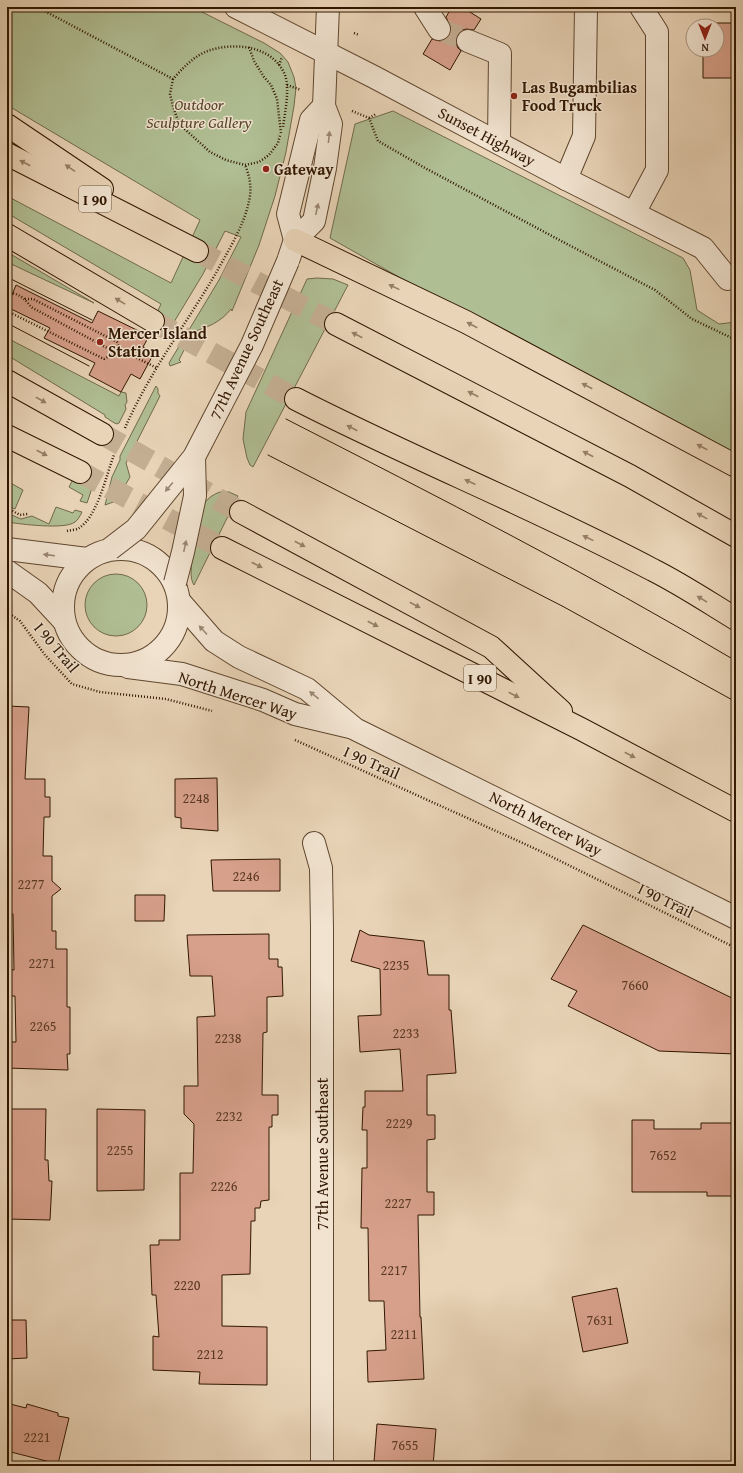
<svg xmlns="http://www.w3.org/2000/svg" width="743" height="1473" viewBox="0 0 743 1473" font-family="'Gentium Book Plus',serif">
	<rect width="100%" height="100%" fill="#e9d4b7"/>
	<filter id="stains"><feTurbulence type="fractalNoise" baseFrequency=".005" numOctaves="4"/><feColorMatrix values="0 0 0 0 .2 0 0 0 0 .09 0 0 0 0 .02 0 0 0 .5 -.17"/></filter>
	<radialGradient id="worn" r=".72"><stop offset=".6" stop-color="#630" stop-opacity="0"/><stop offset="1" stop-color="#630" stop-opacity=".3"/></radialGradient>
	<g fill="#b0be93" stroke="#706a4a">
		<path d="M7,7H192L264,43L280,53L288,62L294,77L296,88L294,106L286,152L275,196L259,245L232,311L231,309C221,322 208,327 193,332L179,360L181,362L170,366L169,363L219,280L241,237L225,231L203,274L171,327L153,335L151,333L155,323L153,321L161,304L7,213V196L171,283L200,220L7,105Z"/>
		<path d="M393,111L683,258L690,270L697,310L719,324L736,322V468L330,238L355,124Z"/>
		<path d="M7,252L94,303L7,262Z"/>
		<path d="M317,278L333,279L348,285L253,467L250,465L247,458L243,439L246,412L307,279Z"/>
		<path d="M7,338L119,396L121,392L126,393L127,402L125,405L126,409L119,423L117,424C113,423 109,419 105,417V415L7,355Z"/>
		<path d="M156,386L158,389V393L160,396L126,463L130,477L116,501L105,505L112,477L120,460V456Z"/>
		<path d="M77,472L80,475L94,482L87,503L80,501L83,495L69,487Z"/>
		<path d="M7,481L23,490L15,509L7,506Z"/>
		<path d="M220,492H229L238,496L194,585C189,578 192,565 192,557C194,535 193,501 220,492Z"/>
		<path d="M56,507L73,513L75,510L82,512C80,516 78,520 75,522C65,530 20,524 7,522V513L21,519L32,516L49,524Z"/>
		<circle cx="116" cy="605" r="31"/>
	</g>
	<g fill="#d7a08b" stroke="#311600">
		<path d="M452,7H462L481,19L474,30L466,29L460,31L457,36L456,43L458,48L461,51L450,70L423,54L432,39L440,41L445,40L450,35L451,28L446,17Z"/>
		<path d="M703,23H736V78H703V50H717V26H703Z"/>
		<path d="M16,285L92,323L98,311L149,336L143,347L154,353L140,379L131,374L121,392L89,375L95,363L44,338L50,328L7,307Z"/>
		<path d="M7,706L29,707L25,779H45V797H50V817H44L43,856H52V881L61,889L52,896V931H56V949H67V1007H70V1054H67L68,1070L7,1068V1042H16L15,996H7V969L14,970L13,914H7L8,843H7Z"/>
		<path d="M217,778L218,831L181,828V818L175,817V779Z"/>
		<path d="M280,859V891H213L211,860Z"/>
		<path d="M135,895H165L164,921H135Z"/>
		<path d="M583,925L736,1000V1054L659,1051L568,1006L577,991L551,979Z"/>
		<path d="M360,930L369,935L424,941L428,975H449V1010H451L456,1073L427,1075V1115H435V1139L427,1140V1192H434V1215H418L420,1317H421L424,1379L368,1382L367,1351L386,1350L384,1301H369L368,1228H361L362,1168H367V1130H362L363,1107H365V1091H403L400,1049L360,1052L358,1016L381,1015L380,969L351,961Z"/>
		<path d="M269,934V959H278V967H282L283,996L267,997V1032L263,1033L262,1095H278V1115H272V1127H269V1200L261,1201L260,1208H255V1221H251L250,1274L222,1275V1326L267,1327V1385L199,1384L200,1372L153,1370V1336L159,1337L156,1295H152L150,1245H159V1240H180V1173H193L194,1124L184,1114V1086H198L197,1017L215,1016L212,976H190L187,935Z"/>
		<path d="M7,1109H46L45,1160H48L49,1181H52L50,1220L7,1219Z"/>
		<path d="M97,1109L145,1110L144,1190L97,1191Z"/>
		<path d="M632,1120H654V1129H701V1123H732V1148L736,1149L735,1196H707V1192H632Z"/>
		<path d="M617,1288L628,1343L583,1352L572,1297Z"/>
		<path d="M7,1320H26L27,1358L7,1359Z"/>
		<path d="M10,1404L26,1408L27,1404L58,1413V1416L69,1418L58,1464L7,1451V1417Z"/>
		<path d="M377,1424L436,1429L433,1466L374,1462Z"/>
	</g>
	<g fill="none" stroke-linecap="round" stroke-linejoin="round">
		<path stroke="#c4ae92" stroke-width="22" stroke-dasharray="22 11" stroke-linecap="butt" d="M439,29L468,41"/>
		<g stroke="#c4ae92" stroke-width="22" stroke-dasharray="22 11" stroke-linecap="butt">
			<path d="M197,251L336,324"/>
			<path d="M153,321L296,399"/>
			<path d="M102,434L241,512"/>
			<path d="M80,472L222,548"/>
		</g>
		<g stroke="#5f462e" stroke-width="24">
			<g id="minor">
				<path d="M236,7L374,77L566,179L703,248L728,279"/>
				<path d="M425,7L439,29"/>
				<path d="M468,41L500,54L499,142"/>
				<path d="M566,179L584,136L586,7"/>
				<path d="M634,213L657,170V32L641,7"/>
				<path d="M295,240L288,214L311,120L324,106"/>
				<path d="M289,258L295,240L314,221L325,168L331,124L324,106L328,7"/>
				<circle cx="121" cy="607" r="58"/>
				<path d="M7,549L87,559"/>
				<path d="M7,571L38,593L64,621"/>
				<path d="M180,602L214,641L239,657L307,689L355,729L736,918"/>
				<path d="M128,667L182,674L263,700L295,714L350,727"/>
				<path d="M314,843L321,868L322,928V1466"/>
			</g>
		</g>
		<g stroke="#311600" stroke-width="24">
			<g id="highway">
				<path d="M7,125L102,189"/>
				<path d="M7,154L197,251"/>
				<path d="M7,235L153,321"/>
				<path d="M295,240L466,322L736,466"/>
				<path d="M336,324L630,476L736,536"/>
				<path d="M7,381L102,434"/>
				<path d="M296,399C413,459 536,508 653,570C681,584 708,602 736,619"/>
				<path d="M7,436L80,472"/>
				<path d="M241,512L491,647L561,711"/>
				<path d="M222,548L581,729L736,811"/>
			</g>
		</g>
		<g stroke="#311600" stroke-width="2.5" stroke-dasharray="1 2" stroke-linecap="butt">
			<path d="M37,7L173,79C183,68 192,58 205,52C232,41 273,45 285,75C290,89 285,112 283,127"/>
			<path d="M354,33L359,35"/>
			<path d="M249,47L254,61L264,77L271,85L277,99L281,133"/>
			<path d="M279,65L282,57"/>
			<path d="M173,79L170,94L173,106L179,124L210,152L226,160L245,165L259,162L269,155L278,143L280,135"/>
			<path d="M287,85L301,90"/>
			<path d="M352,111L369,118L378,141L425,168L565,243L655,290L692,319L736,340"/>
			<path d="M369,118L376,114"/>
			<path d="M7,293C18,292 25,299 31,307L109,349L121,350L157,368"/>
			<path d="M25,299H33L117,342L121,350"/>
			<path d="M7,311L104,359L121,350"/>
			<path d="M125,428C149,373 186,324 216,273C228,251 244,226 249,201C252,189 250,177 245,165"/>
			<path d="M7,508L20,515L28,514"/>
			<path d="M67,531C71,530 76,530 79,528C98,516 106,475 114,455"/>
			<path d="M7,612L20,621L45,655L72,684L100,692L166,699L212,711"/>
			<path d="M295,740L538,850L736,948"/>
		</g>
		<use href="#minor" stroke="#f1e3d0" stroke-width="22"/>
		<use href="#highway" stroke="#e9d4b7" stroke-width="22"/>
		<g stroke="#311600" stroke-width="1">
			<path d="M7,277L92,320"/>
			<path d="M7,323L89,366"/>
			<path d="M286,419C438,497 590,574 736,661"/>
			<path d="M268,455L564,607L736,702"/>
		</g>
		<g stroke="#5f462e" stroke-width="24" stroke-linecap="butt">
			<g id="minor-bridge">
				<path d="M110,549L136,529L194,457L252,345L288,261"/>
				<path d="M175,583L183,552L195,496L194,457"/>
			</g>
		</g>
		<use href="#minor-bridge" stroke="#f1e3d0" stroke-width="22"/>
	</g>
	<defs><path id="oneway-solid" d="M-6-.8H1V-3.2L6.5 0L1 3.2V.8H-6Z"/></defs>
	<g fill="#9b8772">
		<use href="#oneway-solid" transform="translate(329 137) rotate(-84)"/>
		<use href="#oneway-solid" transform="translate(317 209) rotate(-77)"/>
		<use href="#oneway-solid" transform="translate(169 487) rotate(130)"/>
		<use href="#oneway-solid" transform="translate(185 546) rotate(-78)"/>
		<use href="#oneway-solid" transform="translate(49 555) rotate(-173)"/>
		<use href="#oneway-solid" transform="translate(203 630) rotate(-132)"/>
		<use href="#oneway-solid" transform="translate(314 695) rotate(-141)"/>
	</g>
	<g fill="#967e65">
		<use href="#oneway-solid" transform="translate(25 163) rotate(-153)"/>
		<use href="#oneway-solid" transform="translate(70 168) rotate(-146)"/>
		<use href="#oneway-solid" transform="translate(394 287) rotate(-154)"/>
		<use href="#oneway-solid" transform="translate(120 301) rotate(-149)"/>
		<use href="#oneway-solid" transform="translate(472 325) rotate(-152)"/>
		<use href="#oneway-solid" transform="translate(357 335) rotate(-153)"/>
		<use href="#oneway-solid" transform="translate(587 386) rotate(-152)"/>
		<use href="#oneway-solid" transform="translate(473 394) rotate(-153)"/>
		<use href="#oneway-solid" transform="translate(41 400) rotate(29)"/>
		<use href="#oneway-solid" transform="translate(352 428) rotate(-153)"/>
		<use href="#oneway-solid" transform="translate(702 447) rotate(-152)"/>
		<use href="#oneway-solid" transform="translate(42 453) rotate(27)"/>
		<use href="#oneway-solid" transform="translate(588 454) rotate(-152)"/>
		<use href="#oneway-solid" transform="translate(470 482) rotate(-156)"/>
		<use href="#oneway-solid" transform="translate(702 516) rotate(-151)"/>
		<use href="#oneway-solid" transform="translate(588 538) rotate(-154)"/>
		<use href="#oneway-solid" transform="translate(300 544) rotate(28)"/>
		<use href="#oneway-solid" transform="translate(257 565) rotate(27)"/>
		<use href="#oneway-solid" transform="translate(702 599) rotate(-149)"/>
		<use href="#oneway-solid" transform="translate(415 605) rotate(28)"/>
		<use href="#oneway-solid" transform="translate(373 624) rotate(27)"/>
		<use href="#oneway-solid" transform="translate(514 695) rotate(27)"/>
		<use href="#oneway-solid" transform="translate(630 755) rotate(28)"/>
	</g>
	<g fill="#8f2418" stroke="#f1e3d0" stroke-width="1.5">
		<circle cx="514" cy="96" r="4"/>
		<circle cx="266" cy="169" r="4"/>
		<circle cx="100" cy="342" r="4"/>
	</g>
	<g text-anchor="middle" dominant-baseline="central" stroke-width="3" stroke-linejoin="round" paint-order="stroke">
		<g font-size="14" fill="#5a3823">
			<text x="196" y="798">2248</text>
			<text x="246" y="876">2246</text>
			<text x="31" y="884">2277</text>
			<text x="42" y="963">2271</text>
			<text x="396" y="965">2235</text>
			<text x="635" y="985">7660</text>
			<text x="43" y="1026">2265</text>
			<text x="406" y="1033">2233</text>
			<text x="228" y="1038">2238</text>
			<text x="229" y="1116">2232</text>
			<text x="399" y="1123">2229</text>
			<text x="120" y="1150">2255</text>
			<text x="663" y="1155">7652</text>
			<text x="224" y="1186">2226</text>
			<text x="398" y="1203">2227</text>
			<text x="394" y="1270">2217</text>
			<text x="187" y="1285">2220</text>
			<text x="600" y="1320">7631</text>
			<text x="404" y="1334">2211</text>
			<text x="210" y="1354">2212</text>
			<text x="37" y="1437">2221</text>
			<text x="405" y="1445">7655</text>
		</g>
		<g fill="#f1e3d0" stroke="#6b543e" stroke-width="1">
			<rect x="79" y="186" width="32" height="26" rx="3"/>
			<rect x="464" y="665" width="32" height="26" rx="3"/>
		</g>
		<g font-size="15" font-weight="bold" fill="#311600">
			<text x="95" y="199">I 90</text>
			<text x="480" y="678">I 90</text>
		</g>
		<g font-size="16" font-weight="bold" fill="#311600" stroke="#f1e3d0" text-anchor="start">
			<text x="522" y="87">Las Bugambilias<tspan x="522" dy="18">Food Truck</tspan></text>
			<text x="274" y="169">Gateway</text>
			<text x="108" y="333">Mercer Island<tspan x="108" dy="18">Station</tspan></text>
		</g>
		<g font-size="16" font-style="italic" fill="#57482c" stroke="#f1e3d0">
			<text x="199" y="104">Outdoor<tspan x="199" dy="18">Sculpture Gallery</tspan></text>
		</g>
		<g font-size="16" fill="#311600" stroke="#f1e3d0">
			<text transform="translate(487 136) rotate(28)">Sunset Highway</text>
			<text transform="translate(246 349) rotate(-65)">77th Avenue Southeast</text>
			<text transform="translate(57 647) rotate(50)">I 90 Trail</text>
			<text transform="translate(238 695) rotate(18)">North Mercer Way</text>
			<text transform="translate(372 762) rotate(24)">I 90 Trail</text>
			<text transform="translate(546 823) rotate(27)">North Mercer Way</text>
			<text transform="translate(666 900) rotate(26)">I 90 Trail</text>
			<text transform="translate(322 1154) rotate(-90)">77th Avenue Southeast</text>
		</g>
	</g>
	<rect width="743" height="1473" fill="none" stroke="#e9d4b7" stroke-width="24"/>
	<rect x="8" y="8" width="727" height="1457" fill="none" stroke="#311600" stroke-width="2"/>
	<rect x="12" y="12" width="719" height="1449" fill="none" stroke="#311600"/>
	<g transform="translate(705 38) rotate(180)"><circle r="19" fill="#f1e3d0" stroke="#a4917d"/>
	<path d="M0-3L7 15L0 10L-7 15Z" fill="#8f2418"/>
	<text y="-6" font-size="11" font-weight="bold" text-anchor="middle" fill="#311600">N</text>
	</g>
	<rect width="100%" height="100%" filter="url(#stains)"/>
	<rect width="100%" height="100%" fill="url(#worn)"/>
</svg>
